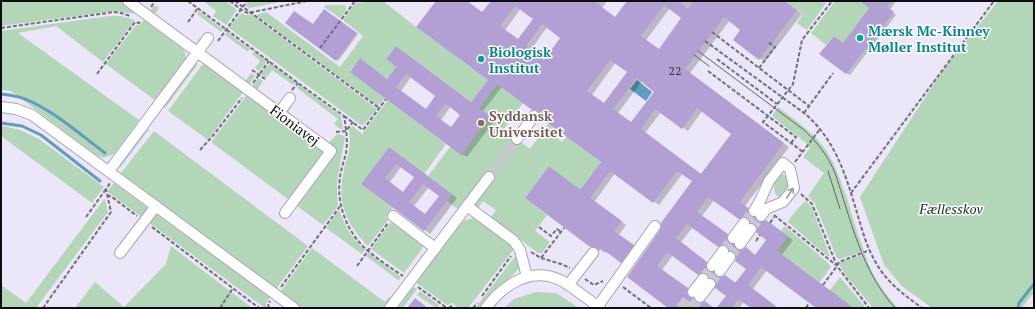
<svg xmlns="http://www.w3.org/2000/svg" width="1035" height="309" viewBox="0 0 1035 309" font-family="'PT Serif',serif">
	<rect width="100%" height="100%" fill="#ece7f8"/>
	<g fill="#b3d6b9">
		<path d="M1,1H120L138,14L114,11L1,26Z"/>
		<path d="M203,1H226L237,10L226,25L213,16L216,11Z"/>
		<path d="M249,1H284L250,8L245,6Z"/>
		<path d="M383,1L416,27L488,80L471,102L396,46L386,59L396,67L387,79L360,59L350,71L385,98L378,106L256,15L266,12L340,67L363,36L343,20L355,3Z"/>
		<path d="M790,1H824L826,3L807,30L797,23L803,14L788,3Z"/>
		<path d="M835,1H870L869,8L843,43L834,36L826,45L811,33Z"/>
		<path d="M998,1H1034V292L1022,308H932L902,286L884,265L860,197L943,70Z"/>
		<path d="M326,5H345L346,8L345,12L340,18L324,7Z"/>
		<path d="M153,6H156L159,8L155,14L196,44L200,38L201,41L196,46L153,16L151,11Z"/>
		<path d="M199,11L223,29L221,32L197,14Z"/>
		<path d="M241,13L246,15H252L377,109L364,125H361L229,28Z"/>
		<path d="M109,16H121L135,20L103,62L56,26L18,33L139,120L114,154L104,158L96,155L11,91L1,90V31Z"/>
		<path d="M144,20L184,50L186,57L185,61L156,101L106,64L136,25H139Z"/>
		<path d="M227,32L250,49L248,52L225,35Z"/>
		<path d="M254,51L266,60V62L259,71L255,68L260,61L252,54Z"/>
		<path d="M211,55L245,81L251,73L255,76L249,84L246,85L209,57Z"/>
		<path d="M270,63L296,82L293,85L272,70L266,78L261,74Z"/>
		<path d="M198,64L165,108L163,107L194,65Z"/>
		<path d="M205,64L243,92L208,140L168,111L202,65Z"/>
		<path d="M258,78L263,81L257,90L278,104L282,100L283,101L278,107L251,89Z"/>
		<path d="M299,84L341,116L343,129H340L334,124L338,119L297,88Z"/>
		<path d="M497,84L523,103L504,129L530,149L549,123L558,130L554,135L562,142L567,136L601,162L580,190L549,166L525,198L547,215L535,231L550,242L542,253H538L491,217L496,210L483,201L478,208L474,205L494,180L486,174L460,208L458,209L447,201L452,194L428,176L450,147L490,116L479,108Z"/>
		<path d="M247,95L324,152L289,200L211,142Z"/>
		<path d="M388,100L446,144L424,174L389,147L361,184L393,208L386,217L388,220L368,246C348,226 337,204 343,175C344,167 347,159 349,151C350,144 350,136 349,129L353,126L362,134Z"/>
		<path d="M292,106L288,112L329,143L337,134L342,135L345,137L337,182V192L338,206L323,225L297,206L336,152L287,115L286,111L290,107Z"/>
		<path d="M778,107C795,120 813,132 826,150C836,165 841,182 847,198C852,216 858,234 864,251L840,259L837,258L815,204L808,196L824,173L803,157L810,148L806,143L772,116Z"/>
		<path d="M3,126L20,130L39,139L104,187L92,203L1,136V127Z"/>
		<path d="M150,128L119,169L121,163L148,129Z"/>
		<path d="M154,131L308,246L276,289L121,173Z"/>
		<path d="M781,173C788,176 788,184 788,191L780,198C770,192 774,180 781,173Z"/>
		<path d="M114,183L149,209L143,218L108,192L109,189Z"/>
		<path d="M105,198L108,212L36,308H1V285L26,303Z"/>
		<path d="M805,201L809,204L812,208L830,256H827L788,222L793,214Z"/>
		<path d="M339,210C346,227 351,238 365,250L362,254L326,228Z"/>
		<path d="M156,214L270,297L266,304L267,308H265L148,222Z"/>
		<path d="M474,218L479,220L509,242L514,249L468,308H458L452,303L447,305L415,282L460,224L465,220Z"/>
		<path d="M391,222L424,246L404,273L371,249Z"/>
		<path d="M785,226L827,262L831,267L819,283L777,251L788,236L781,231Z"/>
		<path d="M171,246L252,308H75L95,282L124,307L166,264Z"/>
		<path d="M312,248L385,302L389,297L391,298L392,301L386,308H301L280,292Z"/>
		<path d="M368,253L401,277L398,280L366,256Z"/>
		<path d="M517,254L519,268L513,275L492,291L479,308H475L513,259Z"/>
		<path d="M865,254C871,274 884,293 898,308H873L844,273L839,264L841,262Z"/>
		<path d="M840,277L866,308H844L830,290Z"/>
		<path d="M413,287L417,289L403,308H398Z"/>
		<path d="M420,291L439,305L437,308H436L417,295Z"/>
		<path d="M536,292L556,293L579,308H504L514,299Z"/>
	</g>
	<path fill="#609cbb" d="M637,80L652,92L646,101L630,89Z"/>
	<g fill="#0003" fill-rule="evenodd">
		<path d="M438,1H466L483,13L492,1H607L602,8L616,18L628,1H785L802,14L765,62L734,40L742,30L730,20L690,73L789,147L745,206L754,212L753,215L754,218L760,222L761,223L772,225L793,240L782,255L852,308H818L767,270L753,289L778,308H752L744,302L739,308H718L727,295L716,280L710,277L709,275L707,276L704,278L698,274L673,255L662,270L693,292L692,295L693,299L699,303L700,304L705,302L714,308H670L628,277L661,230L693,181L683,173L659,205L615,173L595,201L626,225L619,235L638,249L627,265L607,251L605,253L599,249L597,250L591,246L555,171L581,190L603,162L541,113H538L532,109L502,87L483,111L495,120L467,157L461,154L388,79L397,66L471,103L489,79ZM521,8L534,18L518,40L505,30ZM670,8L683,18L659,50L646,40ZM547,27L562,38L545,60L531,50ZM616,62L629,72L605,104L592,95ZM411,77L437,96L426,110L401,91ZM642,81L655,91L632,123L618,113ZM451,106L462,114L452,128L441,120ZM702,111L732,134L701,174L645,133L661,112L688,131ZM714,200L739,219L745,222L748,220L750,219L751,222L757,225L768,240L756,256L751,252L740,251L739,249L733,245L732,241L733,238L702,216ZM693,227L718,246L724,250L729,247L730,250L737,254L747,268L736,283L725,276L720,278L719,277L712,273L711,268L712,266L681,242Z"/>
		<path d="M871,1H896L890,10L896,15L850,75L846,73L844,44L871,8Z"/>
		<path d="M324,10L358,34L338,61L286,23L313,26Z"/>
		<path d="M395,152L457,198L430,234L363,184ZM401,167L416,177L404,193L390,182ZM429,187L441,196L426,215L414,206Z"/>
	</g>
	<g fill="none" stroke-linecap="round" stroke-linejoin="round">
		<g stroke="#609cbb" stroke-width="3">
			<path d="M1,94C12,95 25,98 34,103C60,116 82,136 105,153"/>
			<path d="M1,123L22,126L41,135L100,181"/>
			<path d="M1018,308L1019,303L1034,284"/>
		</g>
	</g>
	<g fill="#b2a0d5" fill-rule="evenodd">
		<path d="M436,1H467L482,12L491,1H594L615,17L627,1H678L688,9L694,1H785L797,10L759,60L733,40L740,30L724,17L685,69L784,143L740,202L748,208V214L751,217H755L758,221L761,222L766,220L788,236L777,251L854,308H816L761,267L748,285L778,308H751L738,299L732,308H716L726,296L715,288L716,284L714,279L709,278L707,274L704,273H701L698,275L667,252L657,266L688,288L687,294L689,297L694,298L696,302L699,303H702L705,301L714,308H668L627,277L660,230L661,226V223L692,181L677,171L653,203L610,171L590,198L622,221L614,231L634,245L621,263L601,248L599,251L597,248L594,247H590L525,198L549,166L580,190L601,162L540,117V113L538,111L532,110L497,84L479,108L490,116L461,155L350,72L360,58L387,79L396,67L386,59L396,46L471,102L488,80L416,27ZM664,5L681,18L659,49L641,36ZM515,6L533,19L518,39L500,26ZM542,24L560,38L544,60L526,46ZM610,60L627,72L604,103L587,91ZM406,74L435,96L426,109L396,87ZM637,78L654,92L631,122L613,109ZM445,103L460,115L451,127L436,116ZM697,108L731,134L701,174L641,129L655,109L682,129ZM708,197L739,219L742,217H745L748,218L750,223L755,224L757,227L756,232L766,240L755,255L746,247L742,250H739L736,249L734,244L730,243L727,241V238L728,234L697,212ZM687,224L718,247L721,245H724L727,246L729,251L734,252L736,257L735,261L746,269L735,283L725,275L722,277H719L716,276L714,272H711L708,271L706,266L707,262L676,238Z"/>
		<path d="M860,1H891L887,7L894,12L846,74L819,54L834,36L843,43L869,8Z"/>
		<path d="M324,9L357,33L336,61L285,23L294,11L313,24Z"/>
		<path d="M389,147L452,194L424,231L361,184ZM396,164L414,177L403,192L385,178ZM423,184L439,196L425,214L409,202Z"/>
		<path d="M415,298L428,308H407Z"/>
	</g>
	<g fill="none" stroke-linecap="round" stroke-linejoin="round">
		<g stroke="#cbc6d6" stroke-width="10" stroke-dasharray="10 5" stroke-linecap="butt">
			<path d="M489,177L517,139"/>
			<path d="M744,223L754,211"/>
			<path d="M751,229L761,216"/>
			<path d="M723,251L733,238"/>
			<path d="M730,257L740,244"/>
			<path d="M703,279L712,266"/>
			<path d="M710,284L720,271"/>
			<path d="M681,308L693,292"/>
			<path d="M692,308L700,297"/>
		</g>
		<g stroke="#a9a4b5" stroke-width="12">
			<g id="minor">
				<path d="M128,1L331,151L285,213"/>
				<path d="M1,107L16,109L32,115L294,308"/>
				<path d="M279,113L290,98"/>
				<path d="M517,139L534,116"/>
				<path d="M109,171L208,38"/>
				<path d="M467,206L514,241L520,250L527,277"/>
				<path d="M754,211L759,203L769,181L783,163L790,169L794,188L783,202L766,209L761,216"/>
				<path d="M393,216L435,248"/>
				<path d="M733,238L744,223"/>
				<path d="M740,244L751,229"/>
				<path d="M120,253L156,206"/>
				<path d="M712,266L723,251"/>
				<path d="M720,271L730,257"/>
				<path d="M568,285L593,253"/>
				<path d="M693,292L703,279"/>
				<path d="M700,297L710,284"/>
				<path d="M598,306L655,226"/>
				<path d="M390,308L489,177"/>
				<path d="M486,308C503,285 531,266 560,280C565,282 569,286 573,288C582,295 591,301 600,308"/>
			</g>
		</g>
		<g stroke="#736f7a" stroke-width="2" stroke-dasharray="4 2" stroke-linecap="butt">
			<path d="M188,1L298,83L344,116C346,128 348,141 346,153C344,161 341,169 340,177C336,204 347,233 368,251C379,260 391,268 403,276"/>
			<path d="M230,1L243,11L248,13L307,1"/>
			<path d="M235,1L379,108"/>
			<path d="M343,1H357"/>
			<path d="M151,7L155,1"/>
			<path d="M188,22L198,8"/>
			<path d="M1,28L114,12L121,13L130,16"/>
			<path d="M712,32L809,106"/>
			<path d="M218,41L247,1"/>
			<path d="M705,41L804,113C838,141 848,183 860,223C864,236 868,249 875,261C886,282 903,294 922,308"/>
			<path d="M320,48L355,1"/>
			<path d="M717,59L777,104"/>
			<path d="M759,68L775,47L768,42"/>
			<path d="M252,70L265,79"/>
			<path d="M708,71L768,116L793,84L802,40L832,1"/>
			<path d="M97,74L135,22L139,23L140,21"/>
			<path d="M253,83L269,61"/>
			<path d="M292,90L298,83"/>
			<path d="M804,113L833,73"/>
			<path d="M344,116L363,130L386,99"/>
			<path d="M336,132L346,131L353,122"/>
			<path d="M791,143L796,137L768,116L763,122L803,152"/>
			<path d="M200,150L209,140L212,137L242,98"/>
			<path d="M795,162L820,129"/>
			<path d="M851,193L994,1"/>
			<path d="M801,194L812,204L837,266L869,308"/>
			<path d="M107,195L112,197L137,216"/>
			<path d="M774,215L836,265"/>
			<path d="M86,217L106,189"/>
			<path d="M770,223L774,217"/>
			<path d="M152,227L259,308"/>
			<path d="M539,227L551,236L557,229L561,232"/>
			<path d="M756,241L760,235"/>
			<path d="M531,252L541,258L564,228"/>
			<path d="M541,258L561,264L570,268"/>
			<path d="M357,266L388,223"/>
			<path d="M585,279L594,285L603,281"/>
			<path d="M823,285L837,266L839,262L870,250"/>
			<path d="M281,287L341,205"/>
			<path d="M418,287L447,308"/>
			<path d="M623,287L651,308"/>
			<path d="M482,296L511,256"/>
			<path d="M43,308L111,212L106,189L110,183"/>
			<path d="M220,308L233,288"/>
			<path d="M269,308L268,304L270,301"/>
			<path d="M449,308L451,306L454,308"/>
			<path d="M473,308L477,303"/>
			<path d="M806,308L809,303"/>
		</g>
		<use href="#minor" stroke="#fff" stroke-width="10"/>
		<g stroke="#65626c" stroke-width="1">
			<path d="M698,51L804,130C818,143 828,156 835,173C851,220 861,270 895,308"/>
			<path d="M694,55L709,66"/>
			<path d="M828,171L840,209"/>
		</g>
	</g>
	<defs><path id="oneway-shaft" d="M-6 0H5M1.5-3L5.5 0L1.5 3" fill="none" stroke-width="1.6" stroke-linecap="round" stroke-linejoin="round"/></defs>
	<use stroke="#9f9ea0" href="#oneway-shaft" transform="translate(790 193) rotate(-57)"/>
	<g fill="#0f9aa8" stroke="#fff" stroke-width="1.5">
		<circle cx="860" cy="38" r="4"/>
		<circle cx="481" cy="59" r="4"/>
	</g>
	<circle fill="#8d6e63" stroke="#fff" stroke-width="1.5" cx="481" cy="123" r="4"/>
	<g text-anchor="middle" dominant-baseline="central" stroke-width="3" stroke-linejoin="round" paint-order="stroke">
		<g font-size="12" fill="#373143">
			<text x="675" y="70">22</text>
		</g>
		<g font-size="14" font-weight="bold" fill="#0d838f" stroke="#fff" text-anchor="start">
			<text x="868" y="30">Mærsk Mc-Kinney<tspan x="868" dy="16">Møller Institut</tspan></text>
			<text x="489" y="51">Biologisk<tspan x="489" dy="16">Institut</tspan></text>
		</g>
		<g font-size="14" font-weight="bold" fill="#785e54" stroke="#fff" text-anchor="start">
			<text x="489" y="115">Syddansk<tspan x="489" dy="16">Universitet</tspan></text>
		</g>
		<g font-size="14" fill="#0e0c12" stroke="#fff">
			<text transform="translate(295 125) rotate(37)">Fioniavej</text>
		</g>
		<g font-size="14" font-style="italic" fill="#11361b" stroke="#fff">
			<text x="951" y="208">Fællesskov</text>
		</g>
	</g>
	<rect width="1035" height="309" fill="none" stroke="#0e0c12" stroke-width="4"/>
</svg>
